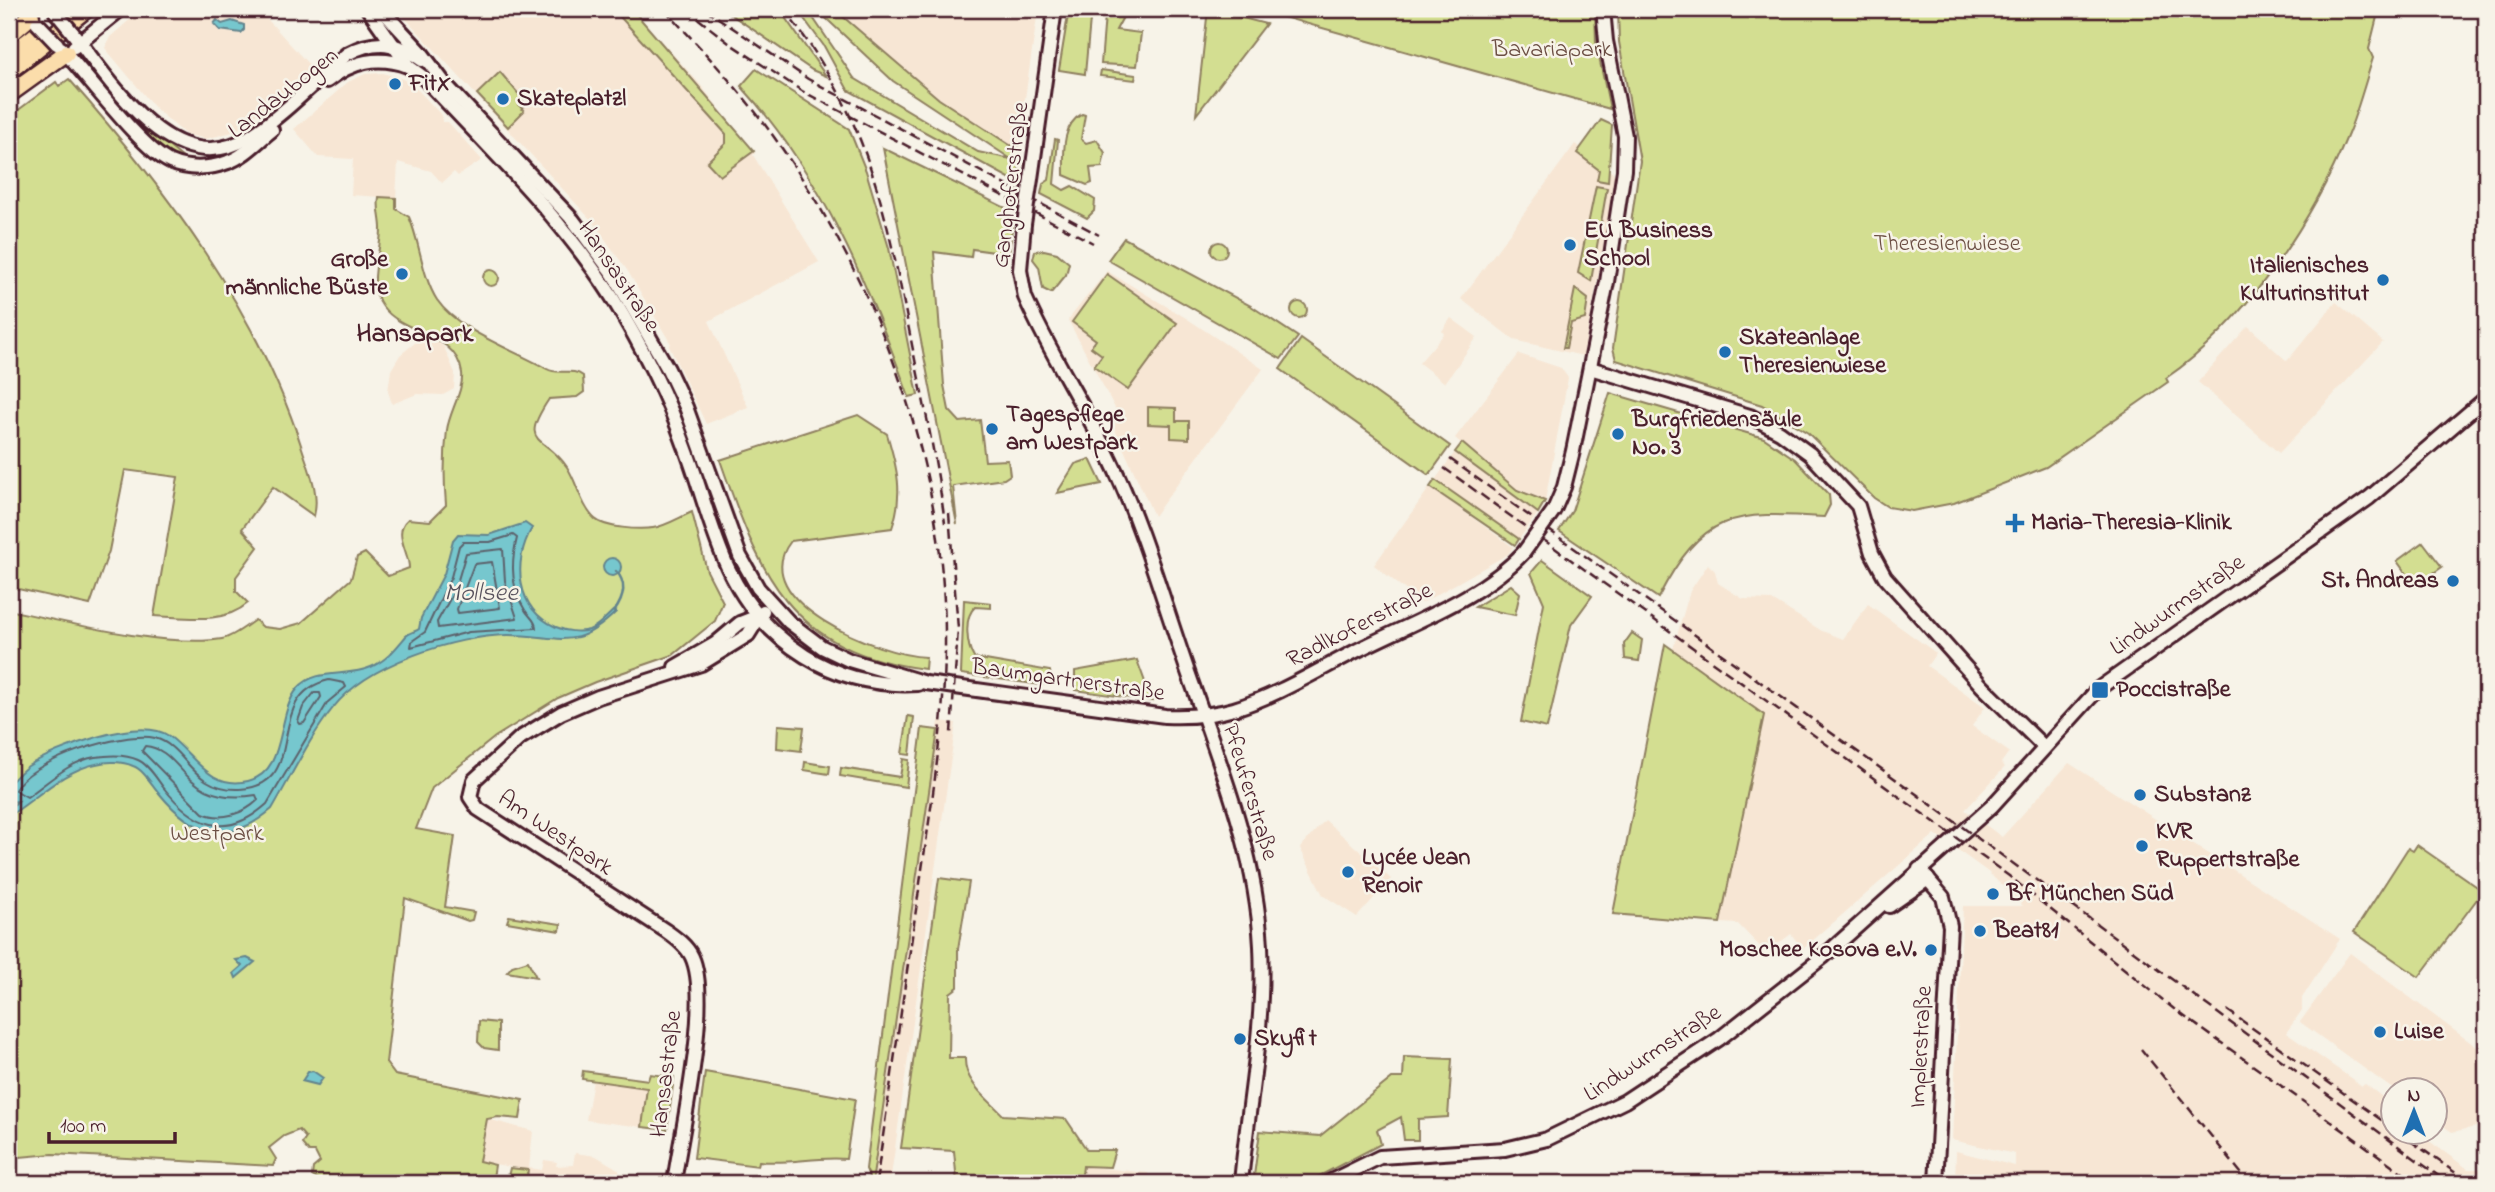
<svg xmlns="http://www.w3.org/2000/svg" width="2495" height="1192" viewBox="0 0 2495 1192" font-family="'Indie Flower',sans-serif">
	<rect width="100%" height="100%" fill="#f7f3e8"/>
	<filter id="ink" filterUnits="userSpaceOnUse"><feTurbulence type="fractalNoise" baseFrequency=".0143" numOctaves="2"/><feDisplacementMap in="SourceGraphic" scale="14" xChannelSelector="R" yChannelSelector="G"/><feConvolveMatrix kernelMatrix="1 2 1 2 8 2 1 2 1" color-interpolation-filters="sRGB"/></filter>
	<g filter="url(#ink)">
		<g fill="#f7e6d4">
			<path d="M142,9H258L312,68L236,131L206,139L185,134L156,109L105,48L110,37Z"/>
			<path d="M397,9H613L726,134V143L707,162L720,176L753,151L632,9L698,82L755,153L753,155L819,262L709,321L748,407L706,424L669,346L671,344L627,270L593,222Z"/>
			<path d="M834,9H982V16L1037,17L1018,146L1010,145L939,99Z"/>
			<path d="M383,73L403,79L419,91L442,116V122H448L482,160L458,176L454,172L442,183L431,171L398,162L396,198L351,195L353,159L318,157L294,129L348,82L365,74Z"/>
			<path d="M1575,144L1617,176L1583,356L1514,340L1461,299Z"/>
			<path d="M1107,271L1186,318L1263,369L1154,516L1111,421L1116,410L1068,320Z"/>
			<path d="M2336,302L2383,342L2279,453L2198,382L2248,326L2287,361Z"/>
			<path d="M1451,318L1477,337L1445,383L1419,363L1444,334L1442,331Z"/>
			<path d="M421,338L435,340L444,347L455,373L454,389L443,395L417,394L392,404L388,391L391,370L400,355Z"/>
			<path d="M1519,354L1561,368L1568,378L1545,501L1517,490L1455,438Z"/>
			<path d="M1455,452L1538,513L1519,539L1435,480Z"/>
			<path d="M1430,487L1513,547L1508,554L1422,603L1374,565Z"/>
			<path d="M1708,564L1715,571L1718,583L1743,599L1772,600L1822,631L1843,639L1868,604L1936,653L1927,666L1985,707L1972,726L2009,752L2001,763L2005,767L1965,810L2002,837L2069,763L2340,939L2302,998V1010L2286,1033L2362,1086L2365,1084L2385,1099L2381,1105L2393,1115L2394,1132L2418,1133L2468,1169H2481L2486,1173V1183H1955L1956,1151L2015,1166V1154L1952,1140L1963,906H2023L1988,872L1935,834L1803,949L1791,934L1766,953L1738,924L1720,923L1764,715L1673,649L1690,591Z"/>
			<path d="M939,721L956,723L890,1183H872Z"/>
			<path d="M1325,820L1391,879L1357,917L1323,895L1300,848Z"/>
			<path d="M2350,953L2478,1048L2481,1126L2452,1132L2436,1121V1090H2394L2300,1022Z"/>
			<path d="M593,1081L648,1088L642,1127L586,1120Z"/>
			<path d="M487,1119L533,1131L529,1168L542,1170L544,1160L557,1162L556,1166L573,1165L575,1153L596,1156L618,1169L625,1183H526L528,1170L478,1161Z"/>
			<path d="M1083,1166L1148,1173V1183H1081Z"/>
		</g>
		<g fill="#d3de91" stroke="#8e7e5e" stroke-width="2">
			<path d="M613,9H632L754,151L720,176L707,162L726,143V134Z"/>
			<path d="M723,9H779L826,76L812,70Z"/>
			<path d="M797,9H807L854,78L978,152L1011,159L893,81L816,9H834L939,99L1010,145L1018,146L1020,184L848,90L824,46Z"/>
			<path d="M1069,9H1091L1085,74L1059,70Z"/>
			<path d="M1208,9L1266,24L1196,115Z"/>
			<path d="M1255,9H1595L1596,43L1610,109Z"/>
			<path d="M1618,9H2379L2369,49L2373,58C2365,83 2358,110 2348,134C2313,221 2243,326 2166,378L2168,382L2046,467L1954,503L1912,511L1888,507L1874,498L1808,433L1762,405L1616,360L1613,348L1640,161L1619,42Z"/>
			<path d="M1105,15L1123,17L1116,30L1141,33L1137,66L1101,64Z"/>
			<path d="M87,63L137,120L183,158L181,160L156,144L84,66Z"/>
			<path d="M756,69L849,129L866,171L889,248L918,395L909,397C869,286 822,175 741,86Z"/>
			<path d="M1101,70L1136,75L1135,80L1100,76Z"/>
			<path d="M500,72L527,104L523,107L519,105L524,111L508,127L477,94Z"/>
			<path d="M69,79C165,188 257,309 302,448C309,470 320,493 314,516L273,487L242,529L258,547L236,577V591L248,603C223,625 185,617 154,616L178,477L125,470L109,551L90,605L9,587V117L56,82L59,86Z"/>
			<path d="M1082,114L1085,115L1081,139L1086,143L1097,140L1105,153L1102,167L1090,168L1092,183L1087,185L1064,175C1064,154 1061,125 1082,114Z"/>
			<path d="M1601,120L1612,125L1608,182L1597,180L1599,170L1577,153Z"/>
			<path d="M1055,139L1058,140L1054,184L1064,190L1072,186L1095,200L1094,211L1087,218L1041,194L1043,184L1049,180Z"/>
			<path d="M883,148L1014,212L1009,254L972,249L971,257L934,252L944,385L949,410L960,422L980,420L985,461L1008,460L1010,475L1004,479L953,486L957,524Z"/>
			<path d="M1596,186L1607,188L1591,281L1578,273Z"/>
			<path d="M379,197L396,198V209L409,217C420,242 422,277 437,300C458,331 514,350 547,369C559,376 572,367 583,376L584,392L577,397L549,399C517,447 545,434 567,467C577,482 581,506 595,519C605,528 639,530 653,528C666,526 680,517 692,512L707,571L723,602L715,621L673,655L595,682L558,698L495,737L432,788L416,829L455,836L445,907L474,912L472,920L468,921L405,898L386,1063L395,1075L523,1100L520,1119L498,1117L487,1119L479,1161L495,1165L493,1178L507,1181L510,1168L528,1170L526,1183L323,1182L312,1176L313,1168L320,1162L315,1152H309L302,1144L306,1138L299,1130L284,1136L269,1148L276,1159L273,1166L53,1154L9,1158V610C65,622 167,648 222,639C233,637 246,626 255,620L263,627L280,629L301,623L351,579L357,557L365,553L388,576L409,568C409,551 392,533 408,519L430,521L446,505C444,481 444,454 447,430C449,413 464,390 462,373C456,332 404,335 383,307C366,285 381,254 381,229C381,218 377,209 379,197Z"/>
			<path d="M1124,238L1251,306L1298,337L1281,359L1108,260Z"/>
			<circle cx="1219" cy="250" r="8"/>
			<path d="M1044,250L1057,253L1069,263L1066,275L1051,293L1043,289L1039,267L1033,259L1035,251Z"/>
			<circle cx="491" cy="278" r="8"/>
			<path d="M1107,274L1177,323L1128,390L1094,366L1102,355L1091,347L1096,340L1072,322Z"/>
			<path d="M1575,289L1588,299L1585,319L1571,323L1566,348H1563Z"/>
			<circle cx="1299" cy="310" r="8"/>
			<path d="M1301,339L1450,446L1429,475L1280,369Z"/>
			<path d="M1610,393L1764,438L1795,459L1829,495L1830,505L1824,517C1734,511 1702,512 1658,598L1559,531L1572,511Z"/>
			<path d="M1148,407L1176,408V421H1189V439L1171,438V425L1148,424Z"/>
			<path d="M858,415L887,434C897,467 904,494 892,528L791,541C744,601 881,656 926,657L925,669C790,652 760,575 720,460Z"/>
			<path d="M1462,443L1517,490L1545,501L1538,513L1455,452Z"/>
			<path d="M1090,459L1102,484L1057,493L1075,464Z"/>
			<path d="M1435,480L1519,539L1515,545L1430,487Z"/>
			<path d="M2423,542L2442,567L2415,586L2397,561Z"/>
			<path d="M1542,560L1592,596L1571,625L1547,728L1521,722L1544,603L1531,573Z"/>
			<path d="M1511,585L1520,593L1515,615L1475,607Z"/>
			<path d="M964,600L991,603V608L975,607C963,617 967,647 974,658L1050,671L1051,681L1042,685L961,674Z"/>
			<path d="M1632,633L1642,640L1639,661L1625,659L1624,644Z"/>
			<path d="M1665,644L1764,715L1720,923L1613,914Z"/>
			<path d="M1137,660L1152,701L1075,690V671Z"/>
			<path d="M908,716L914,717L910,755L902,754Z"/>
			<path d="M778,725L804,727L801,751L777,748Z"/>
			<path d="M922,728L938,730L872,1183H868L869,1176L866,1169Z"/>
			<path d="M903,759L909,760L906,787L840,776L841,768L900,777Z"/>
			<path d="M805,762L830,766L829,774L804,770Z"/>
			<path d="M2417,845L2483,891L2419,977L2354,932L2408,848L2413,851Z"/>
			<path d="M939,878L969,882L958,949V987L950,993L949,1058H965C964,1082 987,1098 1003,1115L1066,1119L1087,1150H1115L1110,1167L1083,1166L1081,1183H957L954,1151L901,1148Z"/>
			<path d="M509,916L561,924L560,931L507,922Z"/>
			<path d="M528,961L536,977L507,972L512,966Z"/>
			<path d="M479,1021L498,1023V1050L484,1048L478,1042Z"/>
			<path d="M1404,1057L1452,1059L1448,1117L1418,1119V1140H1404L1401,1117L1377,1130L1381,1144L1306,1183H1253L1260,1131L1320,1136L1392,1078H1403Z"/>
			<path d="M583,1071L648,1080L650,1074L674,1077L667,1130L642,1127L647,1088L582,1079Z"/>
			<path d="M705,1072L855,1099L846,1159C816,1156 788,1165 759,1161L758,1166L694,1158Z"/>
		</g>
		<g fill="#76c7ce" stroke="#64848d" stroke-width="2">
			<path d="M217,20L222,24L232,21L244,25V30L241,33L220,30L214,24Z"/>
			<path d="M525,523L532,528C512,562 516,609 556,627C565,631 579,633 589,630C599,626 607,616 615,609L616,612C574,653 560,635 508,635C455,636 367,664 333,708C309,738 292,775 272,809C228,847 193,835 159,793C152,785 143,769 133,766C122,761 107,761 96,764C64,770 36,799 9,816V809L18,801L9,802V784C15,778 21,771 28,766C55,749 140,715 169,736C195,755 209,790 248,781C288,771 275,715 298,688C316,667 347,678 371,667C387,660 395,649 406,636C410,632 415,632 419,629L421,618L444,574L453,540L458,534L489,535Z"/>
			<circle cx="612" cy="567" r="9"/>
			<path d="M247,958L255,962L236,978L234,973L242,966L236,960Z"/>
			<path d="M313,1071L323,1078L318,1085L302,1081L308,1072Z"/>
		</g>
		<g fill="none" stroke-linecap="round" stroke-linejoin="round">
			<g stroke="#5c626c" stroke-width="2">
				<path d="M513,535L517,538C511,562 510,588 525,610C529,617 536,620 536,628L469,632L411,647L412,641L425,632L451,577L459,546L463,542H490Z"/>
				<path d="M503,549L505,581L517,618L438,628L437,622L455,590L466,553Z"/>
				<path d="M492,562L500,608L458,613L457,609L474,564Z"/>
				<path d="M329,680L344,683L346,687L328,702L267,804C226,841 194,826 163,787C157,779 148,764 138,760C126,754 108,755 95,757C68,762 49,782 27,797L15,790C28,761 125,730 155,738C187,747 191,791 240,789C312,785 260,696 329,680Z"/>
				<path d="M314,693H320L321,697L304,723L300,724L298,721L303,707Z"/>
				<path d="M145,746C184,749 182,807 256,795L258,800C244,814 221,821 203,813L142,751Z"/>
			</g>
			<path stroke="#64848d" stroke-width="2.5" d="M614,612C624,598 628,584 616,571"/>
			<path stroke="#d4c9c2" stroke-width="12" stroke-dasharray="12 6" stroke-linecap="butt" d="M2483,1183L2486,1177"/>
			<g stroke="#4a1f2b" stroke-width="18">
				<g id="secondary">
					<path d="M368,9L408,66L423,77C488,147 560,215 612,297C640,343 666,393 684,444C700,485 710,529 728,568C763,643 835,689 918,684"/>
					<path d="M381,9L421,52L445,84L573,220L613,274L668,369L686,407L740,556L758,588L789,622L822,647L849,660L926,683L1165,716C1189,717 1210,716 1234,709C1276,696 1315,672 1354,652C1410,623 1481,599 1524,552"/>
					<path d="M72,32C112,83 174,184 249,137C284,115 315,81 347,54C375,39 397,41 422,60"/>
					<path d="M74,47L121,9"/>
					<path d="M61,48C86,74 141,149 170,162C188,170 210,169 228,162C245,156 258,141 272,130"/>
					<path d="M327,81C352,61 378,55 408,66"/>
					<path d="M1031,179L1055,9"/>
					<path d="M1024,224L1020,270L1025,297C1049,352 1083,403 1109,457C1145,530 1165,609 1193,686C1223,772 1256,854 1261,946C1265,1027 1248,1103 1241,1183"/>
					<path d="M1590,368L1750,416L1780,432L1810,454L1858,506L1872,553L1885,577L1982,686L2043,746"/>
					<path d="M1554,510L1564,487L1573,451L1607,282L1624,170L1625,136L1606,41L1603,9"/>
					<path d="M675,667L715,644L740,623L758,616"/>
					<path d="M1919,869L1943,897L1950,926L1936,1183"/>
					<path d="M1889,906L1928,879"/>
					<path d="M674,1183C681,1132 712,1001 692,957C687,946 676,938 666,931L478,809L470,797L474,780L520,738L561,713L598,697L701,664L748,635L763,611"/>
					<path d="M1327,1183L1380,1157L1505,1149L1547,1139L1625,1101L1719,1039L1823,957L1992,806L2098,689L2369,498L2486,398"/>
				</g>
			</g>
			<g stroke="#4a1f2b" stroke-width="21">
				<g id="highway">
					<path d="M9,35L31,16"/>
					<path d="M9,56L40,32"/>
					<path d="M9,71L86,9"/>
					<path d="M9,94L66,53"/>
				</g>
			</g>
			<use href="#secondary" stroke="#f7f3e8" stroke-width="12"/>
			<use href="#highway" stroke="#fbddab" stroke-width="16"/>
			<g stroke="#4a1f2b" stroke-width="2.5" stroke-dasharray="10 5" stroke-linecap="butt">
				<path d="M664,9C697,44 730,79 760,118C870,264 943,448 945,632C946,717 932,800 920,883C905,983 891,1083 876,1183"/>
				<path d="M686,9L729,43L802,91L1093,243"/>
				<path d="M705,9L808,79L1099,235"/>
				<path d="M783,9C869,114 887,216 912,345C924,404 937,463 945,523"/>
				<path d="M1450,459L2082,913L2448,1183"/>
				<path d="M1444,468L2009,876L2174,1009L2417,1183"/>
				<path d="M949,513L958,629L951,733"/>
				<path d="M2227,1010L2394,1129"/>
				<path d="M2141,1049L2249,1183"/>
				<path d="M2398,1132L2470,1183"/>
			</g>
			<g stroke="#4a1f2b" stroke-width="18" stroke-linecap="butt">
				<g id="secondary-bridge">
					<path d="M54,10L72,32"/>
					<path d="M37,23L57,44"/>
					<path d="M1024,224L1031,179"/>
					<path d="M1524,552L1554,510"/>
				</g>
			</g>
			<use href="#secondary-bridge" stroke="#f7f3e8" stroke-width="12"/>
		</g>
	</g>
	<g fill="#1f6fb2" stroke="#f7f3e8" stroke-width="2.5">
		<circle cx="395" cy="84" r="7"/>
		<circle cx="503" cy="99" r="7"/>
		<circle cx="1570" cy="245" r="7"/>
		<circle cx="402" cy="274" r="7"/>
		<circle cx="2383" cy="280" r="7"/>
		<circle cx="1725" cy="352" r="7"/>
		<circle cx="992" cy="429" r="7"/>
		<circle cx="1618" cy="434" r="7"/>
		<path d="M2011.5 512.5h7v7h7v7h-7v7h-7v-7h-7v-7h7z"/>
		<circle cx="2453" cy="581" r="7"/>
		<rect x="2091" y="681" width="18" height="18" rx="3.5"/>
		<circle cx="2140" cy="795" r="7"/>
		<circle cx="2142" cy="846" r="7"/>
		<circle cx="1348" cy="872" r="7"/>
		<circle cx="1993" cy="894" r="7"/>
		<circle cx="1980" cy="931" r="7"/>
		<circle cx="1931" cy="950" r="7"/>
		<circle cx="2380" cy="1032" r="7"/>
		<circle cx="1240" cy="1039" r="7"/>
	</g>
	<g text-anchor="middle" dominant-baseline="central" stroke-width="5" stroke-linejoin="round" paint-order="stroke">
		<g font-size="24" fill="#6c4f44" stroke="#f7f3e8">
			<text x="1552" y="50">Bavariapark</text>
			<text x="1947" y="244">Theresienwiese</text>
			<text x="217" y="834">Westpark</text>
		</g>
		<g font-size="24" font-weight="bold" fill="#4a1f2b" stroke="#f7f3e8" text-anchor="start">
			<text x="409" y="84">FitX</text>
			<text x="517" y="99">Skateplatzl</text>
			<text x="1584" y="231">EU Business<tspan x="1584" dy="28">School</tspan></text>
			<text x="388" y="260" text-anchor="end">Große<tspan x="388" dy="28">männliche Büste</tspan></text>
			<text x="2369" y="266" text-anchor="end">Italienisches<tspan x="2369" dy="28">Kulturinstitut</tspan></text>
			<text x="1739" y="338">Skateanlage<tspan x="1739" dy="28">Theresienwiese</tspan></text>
			<text x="1006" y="415">Tagespflege<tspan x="1006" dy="28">am Westpark</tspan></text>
			<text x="1632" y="420">Burgfriedensäule<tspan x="1632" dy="28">No. 3</tspan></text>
			<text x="2031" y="523">Maria-Theresia-Klinik</text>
			<text x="2439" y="581" text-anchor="end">St. Andreas</text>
			<text x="2116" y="690">Poccistraße</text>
			<text x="2154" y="795">Substanz</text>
			<text x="2156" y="832">KVR<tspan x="2156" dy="28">Ruppertstraße</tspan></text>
			<text x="1362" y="858">Lycée Jean<tspan x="1362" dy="28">Renoir</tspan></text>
			<text x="2007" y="894">Bf München Süd</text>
			<text x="1994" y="931">Beat81</text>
			<text x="1917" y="950" text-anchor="end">Moschee Kosova e.V.</text>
			<text x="2394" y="1032">Luise</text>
			<text x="1254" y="1039">Skyfit</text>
		</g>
		<g font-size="24" fill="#4a1f2b" stroke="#f7f3e8">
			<text transform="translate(284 94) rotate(-38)">Landaubogen</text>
			<text transform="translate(1012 185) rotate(-83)">Ganghoferstraße</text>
			<text transform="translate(618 277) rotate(56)">Hansastraße</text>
			<text transform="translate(2178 606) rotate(-35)">Lindwurmstraße</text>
			<text transform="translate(1360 626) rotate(-27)">Radlkoferstraße</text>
			<text transform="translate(1068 681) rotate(8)">Baumgartnerstraße</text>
			<text transform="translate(1249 792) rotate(73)">Pfeuferstraße</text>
			<text transform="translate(555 834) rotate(34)">Am Westpark</text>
			<text transform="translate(1922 1047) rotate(-87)">Implerstraße</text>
			<text transform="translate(1653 1054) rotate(-33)">Lindwurmstraße</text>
			<text transform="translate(667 1074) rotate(-83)">Hansastraße</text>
		</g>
		<g font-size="26" font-weight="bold" fill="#4a1f2b" stroke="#f7f3e8">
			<text x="415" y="335">Hansapark</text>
		</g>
		<g font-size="26" font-style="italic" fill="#57515c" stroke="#f7f3e8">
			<text x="481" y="594">Mollsee</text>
		</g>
	</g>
	<rect width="2495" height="1192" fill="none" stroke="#f7f3e8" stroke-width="35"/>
	<rect x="18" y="18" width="2460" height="1157" fill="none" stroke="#4a1f2b" stroke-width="2.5" filter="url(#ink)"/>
	<g transform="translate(2414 1111)"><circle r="33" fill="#f7f3e8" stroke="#b29e9c" stroke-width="2"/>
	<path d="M0-5L12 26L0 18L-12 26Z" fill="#1f6fb2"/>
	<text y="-10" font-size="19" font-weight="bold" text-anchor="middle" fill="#4a1f2b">N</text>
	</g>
	<path d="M49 1132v10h126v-10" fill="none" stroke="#4a1f2b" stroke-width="3.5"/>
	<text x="60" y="1132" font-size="21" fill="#4a1f2b" stroke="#f7f3e8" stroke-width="5" paint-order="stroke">100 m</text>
</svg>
